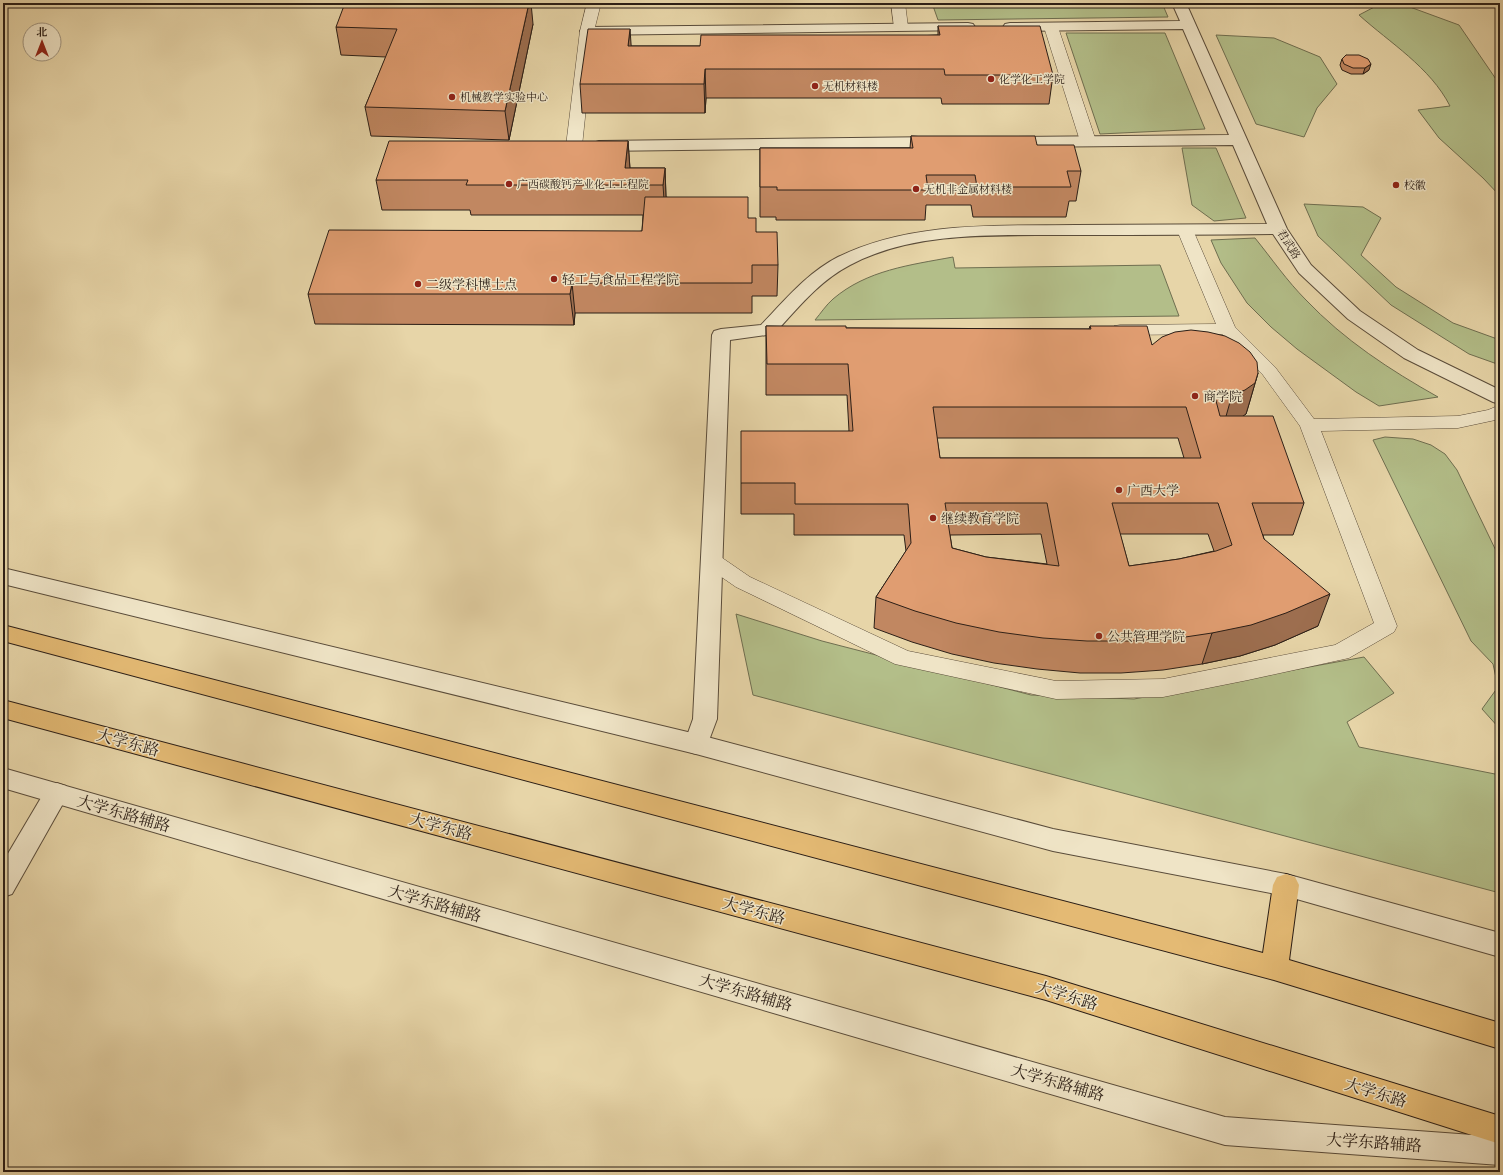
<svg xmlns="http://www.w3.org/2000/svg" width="1503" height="1175" viewBox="0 0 1503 1175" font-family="'Gentium Book Plus','Noto Serif SC',serif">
	<rect width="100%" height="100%" fill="#e7d5a8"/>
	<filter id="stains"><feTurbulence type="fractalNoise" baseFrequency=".005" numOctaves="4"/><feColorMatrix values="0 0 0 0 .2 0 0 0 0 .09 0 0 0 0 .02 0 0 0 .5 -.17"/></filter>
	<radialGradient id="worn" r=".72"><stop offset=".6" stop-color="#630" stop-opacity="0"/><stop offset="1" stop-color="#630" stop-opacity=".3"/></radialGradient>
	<g fill="#b3be89" stroke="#6f6e50">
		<path d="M932,3H1162L1168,17L938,20Z"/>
		<path d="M1382,3H1399L1459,25L1500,85V196L1483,178L1439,138L1418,110L1450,106C1430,67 1390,43 1359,15Z"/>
		<path d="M1066,33H1165L1205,129L1100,134Z"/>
		<path d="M1216,35L1274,38L1320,57L1337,84L1317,108L1304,137L1256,124Z"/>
		<path d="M1182,148H1216L1246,218L1214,221L1192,205Z"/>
		<path d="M1304,204L1363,207L1381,218L1361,255L1396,287L1453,323L1500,340V365L1469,354L1391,305L1318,236Z"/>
		<path d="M1255,238C1272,259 1287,281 1306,300C1344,340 1390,370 1438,397L1379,406L1356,392L1297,349L1271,327L1247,303L1221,263L1211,240Z"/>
		<path d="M953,257L955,268L1160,265L1179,316L815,320C821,313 826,305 833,299C867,270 910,265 953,257Z"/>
		<path d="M1385,437L1413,439L1431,445L1445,454L1457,470L1500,559V729L1482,709L1498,687L1493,664L1471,641L1373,440Z"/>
		<path d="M736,614L822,641L1031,695L1134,699L1364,657L1394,693L1347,722L1359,747L1500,775V893L753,695Z"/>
	</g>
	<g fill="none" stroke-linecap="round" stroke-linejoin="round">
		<g stroke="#5a4c3a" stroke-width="1">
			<g id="service">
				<path d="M587,3H601L594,31L582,146L579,149L574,151L569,149L566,146L580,31Z"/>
				<path d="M891,3H905L908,27L906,30H896L894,27Z"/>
				<path d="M1051,23L1056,24L1058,27L1096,141L1093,144L1088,146L1083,144L1080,141L1044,27L1046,24Z"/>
				<path d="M1185,225L1191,227L1193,230L1235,327L1275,367L1314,419L1458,416L1488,410L1500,405V419L1458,428L1321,431L1397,626L1394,632L1349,658L1248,680L1163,697L1056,699L895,664L736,587L704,565L701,560L704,555L711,553L718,555L750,577L908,651L1056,681L1163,679L1335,645L1374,623L1300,426L1263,375L1222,334L1120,335L1114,334L1111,330L1114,326L1120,325L1216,324L1177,230L1179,227Z"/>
			</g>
		</g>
		<g stroke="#5a4c3a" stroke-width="2">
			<g id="minor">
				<path d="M1172,3H1186L1287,229L1311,265L1360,311L1418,350L1500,390V404L1493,402L1404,358L1348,319L1299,273L1273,234C1208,235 1144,235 1079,235C1004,236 918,229 850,265C819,281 797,309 774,334L730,340L717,719L705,751L696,754L687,751L684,744L693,719L712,335L714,331L721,329L761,325C785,300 807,273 838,257C912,221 997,226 1076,225C1140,225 1204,224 1267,224L1233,145L1007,147L1001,145L999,142L1001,139L1007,137L1229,135L1183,29L1010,31L1005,30L1003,27L1005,24L1010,23L1180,21Z"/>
				<path d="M968,23L973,24L975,27L973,30L587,35L582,34L580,31L582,28L587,27Z"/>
				<path d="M941,137L947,139L949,142L947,145L941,147L599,151L593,149L591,146L593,143L599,141Z"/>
				<path d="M57,783L66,786L69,793L12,894L3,897V862L48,786Z"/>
			</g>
		</g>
		<g stroke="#5a4c3a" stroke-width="2">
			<g id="tertiary">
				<path d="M3,568L696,734L1053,829L1286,874L1500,933V957L1286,896L1053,851L696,754L3,584Z"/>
				<path d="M3,768L1225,1117L1500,1137V1165L1225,1145L3,788Z"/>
			</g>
		</g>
		<g stroke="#2b1e16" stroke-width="2">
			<g id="primary">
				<path d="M3,625L1263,953L1273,885L1277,877L1286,874L1295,877L1299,885L1289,960L1500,1023V1049L1274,980L3,641Z"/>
				<path d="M3,700L1046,976L1500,1116V1144L1046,1000L3,718Z"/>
			</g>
		</g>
		<use href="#service" fill="#efe4c6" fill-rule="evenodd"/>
		<use href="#minor" fill="#efe4c6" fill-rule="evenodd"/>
		<use href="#tertiary" fill="#efe4c6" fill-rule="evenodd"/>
		<use href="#primary" fill="#e4ba74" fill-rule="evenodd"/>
	</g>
	<g fill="#c18761" stroke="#2b1e16" fill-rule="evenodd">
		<path d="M624,3H849L624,4Z"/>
		<path d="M533,24L509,140L371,136L365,107L386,57L341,55L336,27Z"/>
		<path d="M938,26L1053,75L1049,104H942L941,98H706L705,113H582L580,84L631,46H700L938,35Z"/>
		<path d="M1346,55L1369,70L1363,74H1351L1342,70L1340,65L1342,59Z"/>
		<path d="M911,136L1037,145L1081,171L1076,201H1069L1066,217H973L971,205H926L925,220H776V217H760V148H910Z"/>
		<path d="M628,141L630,168H665L666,197L748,218L756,232L778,265L777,296H752V313H575L574,325L315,324L308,294L642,231L643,215H471L470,210H382L376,180Z"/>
		<path d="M766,326L846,328L1089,329L1090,326L1152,345L1258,373L1249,404L1246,414L1242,416L1304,503L1293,535H1263L1264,539L1318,626L1275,645L1240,656L1202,664L1163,670L1121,673H1080L1037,669L994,663L952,654L912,642L874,628L876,597L906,551L904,535H794V514H741V483L849,431L847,395H766ZM937,438H1178L1184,458H940ZM1041,534L1047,564L986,557L952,548L950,535ZM1120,534H1208L1214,551L1179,559L1129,566Z"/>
	</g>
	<g fill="#9d6e4f" stroke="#2b1e16">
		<path d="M529,3H531L533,24L509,140L505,111Z"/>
		<path d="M630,29L632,58L628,46Z"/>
		<path d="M1371,64L1369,70L1363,74L1365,68Z"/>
		<path d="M705,69L706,98L705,113L704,84Z"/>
		<path d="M628,141L630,170L625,168Z"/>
		<path d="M665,168L666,198L665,215L663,185Z"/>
		<path d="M572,283L575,313L574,325L570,294Z"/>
		<path d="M1258,373L1249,404L1246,414L1236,421L1223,427L1232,395Z"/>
		<path d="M1330,594L1318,626L1275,645L1240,656L1202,664L1212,633Z"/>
	</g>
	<g fill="#e09d71" stroke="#2b1e16" fill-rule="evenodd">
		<path d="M345,3H529L505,111L365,107L397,29L336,27Z"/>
		<path d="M938,26H1040L1053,75H945L944,69H705L704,84H580L588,29H630L628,46H700L701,35H940Z"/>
		<path d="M1346,55H1359L1368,59L1371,64L1365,68H1353L1344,64L1342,59Z"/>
		<path d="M911,136H1035L1037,145H1074L1081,171H1067L1071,187H977L975,175H926L928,190H777V187H760V148H913Z"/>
		<path d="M389,141H628L625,168H665L663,185H466L468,180H376Z"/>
		<path d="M645,197H748V218H756V232H777L778,265H752V283H572L570,294H308L329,230L642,231Z"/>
		<path d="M766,326H846V328L1091,329L1090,326H1147L1152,345L1162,337L1175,332L1191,330L1208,332L1225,336L1239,343L1250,352L1257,362L1258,373L1255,383L1245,390L1232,395L1215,397L1220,416H1273L1304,503H1252L1264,539L1330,594L1286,613L1251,625L1212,633L1172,639L1130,641H1087L1043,638L999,632L956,623L915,611L876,597L911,543L908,504H795V483H741V431H853L848,364H767ZM933,407H1186L1201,458H940ZM945,503H1047L1059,566L986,557L952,548ZM1112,503H1218L1232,545L1216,551L1179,559L1129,566Z"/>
	</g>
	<g fill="#8f2418" stroke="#efe4c6" stroke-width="1.5">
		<circle cx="991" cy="79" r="4"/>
		<circle cx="815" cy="86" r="4"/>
		<circle cx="452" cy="97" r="4"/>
		<circle cx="509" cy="184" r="4"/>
		<circle cx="1396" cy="185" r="4"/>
		<circle cx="916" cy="189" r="4"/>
		<circle cx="554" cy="279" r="4"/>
		<circle cx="418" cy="284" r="4"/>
		<circle cx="1195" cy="396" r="4"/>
		<circle cx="1119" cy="490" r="4"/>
		<circle cx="933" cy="518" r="4"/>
		<circle cx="1099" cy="636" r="4"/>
	</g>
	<g text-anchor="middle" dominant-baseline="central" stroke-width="3" stroke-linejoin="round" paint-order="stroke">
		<g font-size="11" fill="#2b1e16" stroke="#efe4c6" text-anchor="start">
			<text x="999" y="79">化学化工学院</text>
			<text x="823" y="86">无机材料楼</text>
			<text x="460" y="97">机械教学实验中心</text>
			<text x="517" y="184">广西碳酸钙产业化工工程院</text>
			<text x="1404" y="185">校徽</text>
			<text x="924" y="189">无机非金属材料楼</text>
		</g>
		<g font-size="11" fill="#2b1e16" stroke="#efe4c6">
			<text transform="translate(1289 244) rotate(58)">君武路</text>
		</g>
		<g font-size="13" fill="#2b1e16" stroke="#efe4c6" text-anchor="start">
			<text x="562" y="279">轻工与食品工程学院</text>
			<text x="426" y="284">二级学科博士点</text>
			<text x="1203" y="396">商学院</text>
			<text x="1127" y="490">广西大学</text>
			<text x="941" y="518">继续教育学院</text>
			<text x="1107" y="636">公共管理学院</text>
		</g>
		<g font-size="16" fill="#2b1e16" stroke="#efe4c6">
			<text transform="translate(128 742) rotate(15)">大学东路</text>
			<text transform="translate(124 813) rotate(16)">大学东路辅路</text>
			<text transform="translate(441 826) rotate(15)">大学东路</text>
			<text transform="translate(435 903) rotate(16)">大学东路辅路</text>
			<text transform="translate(754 910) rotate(15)">大学东路</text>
			<text transform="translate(746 992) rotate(16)">大学东路辅路</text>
			<text transform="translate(1067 995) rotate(17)">大学东路</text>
			<text transform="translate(1058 1082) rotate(16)">大学东路辅路</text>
			<text transform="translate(1376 1092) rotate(17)">大学东路</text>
			<text transform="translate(1374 1142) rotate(4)">大学东路辅路</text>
		</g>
	</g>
	<rect width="1503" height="1175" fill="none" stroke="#e7d5a8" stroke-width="16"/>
	<rect x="4" y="4" width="1495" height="1167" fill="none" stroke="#2b1e16" stroke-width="2"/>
	<rect x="8" y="8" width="1487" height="1159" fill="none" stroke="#2b1e16"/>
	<g transform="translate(42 42)"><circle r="19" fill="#efe4c6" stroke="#a19580"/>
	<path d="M0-3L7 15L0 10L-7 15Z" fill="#8f2418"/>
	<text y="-6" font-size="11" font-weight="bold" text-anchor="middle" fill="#2b1e16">北</text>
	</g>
	<rect width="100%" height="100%" filter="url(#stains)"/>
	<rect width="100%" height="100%" fill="url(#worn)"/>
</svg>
